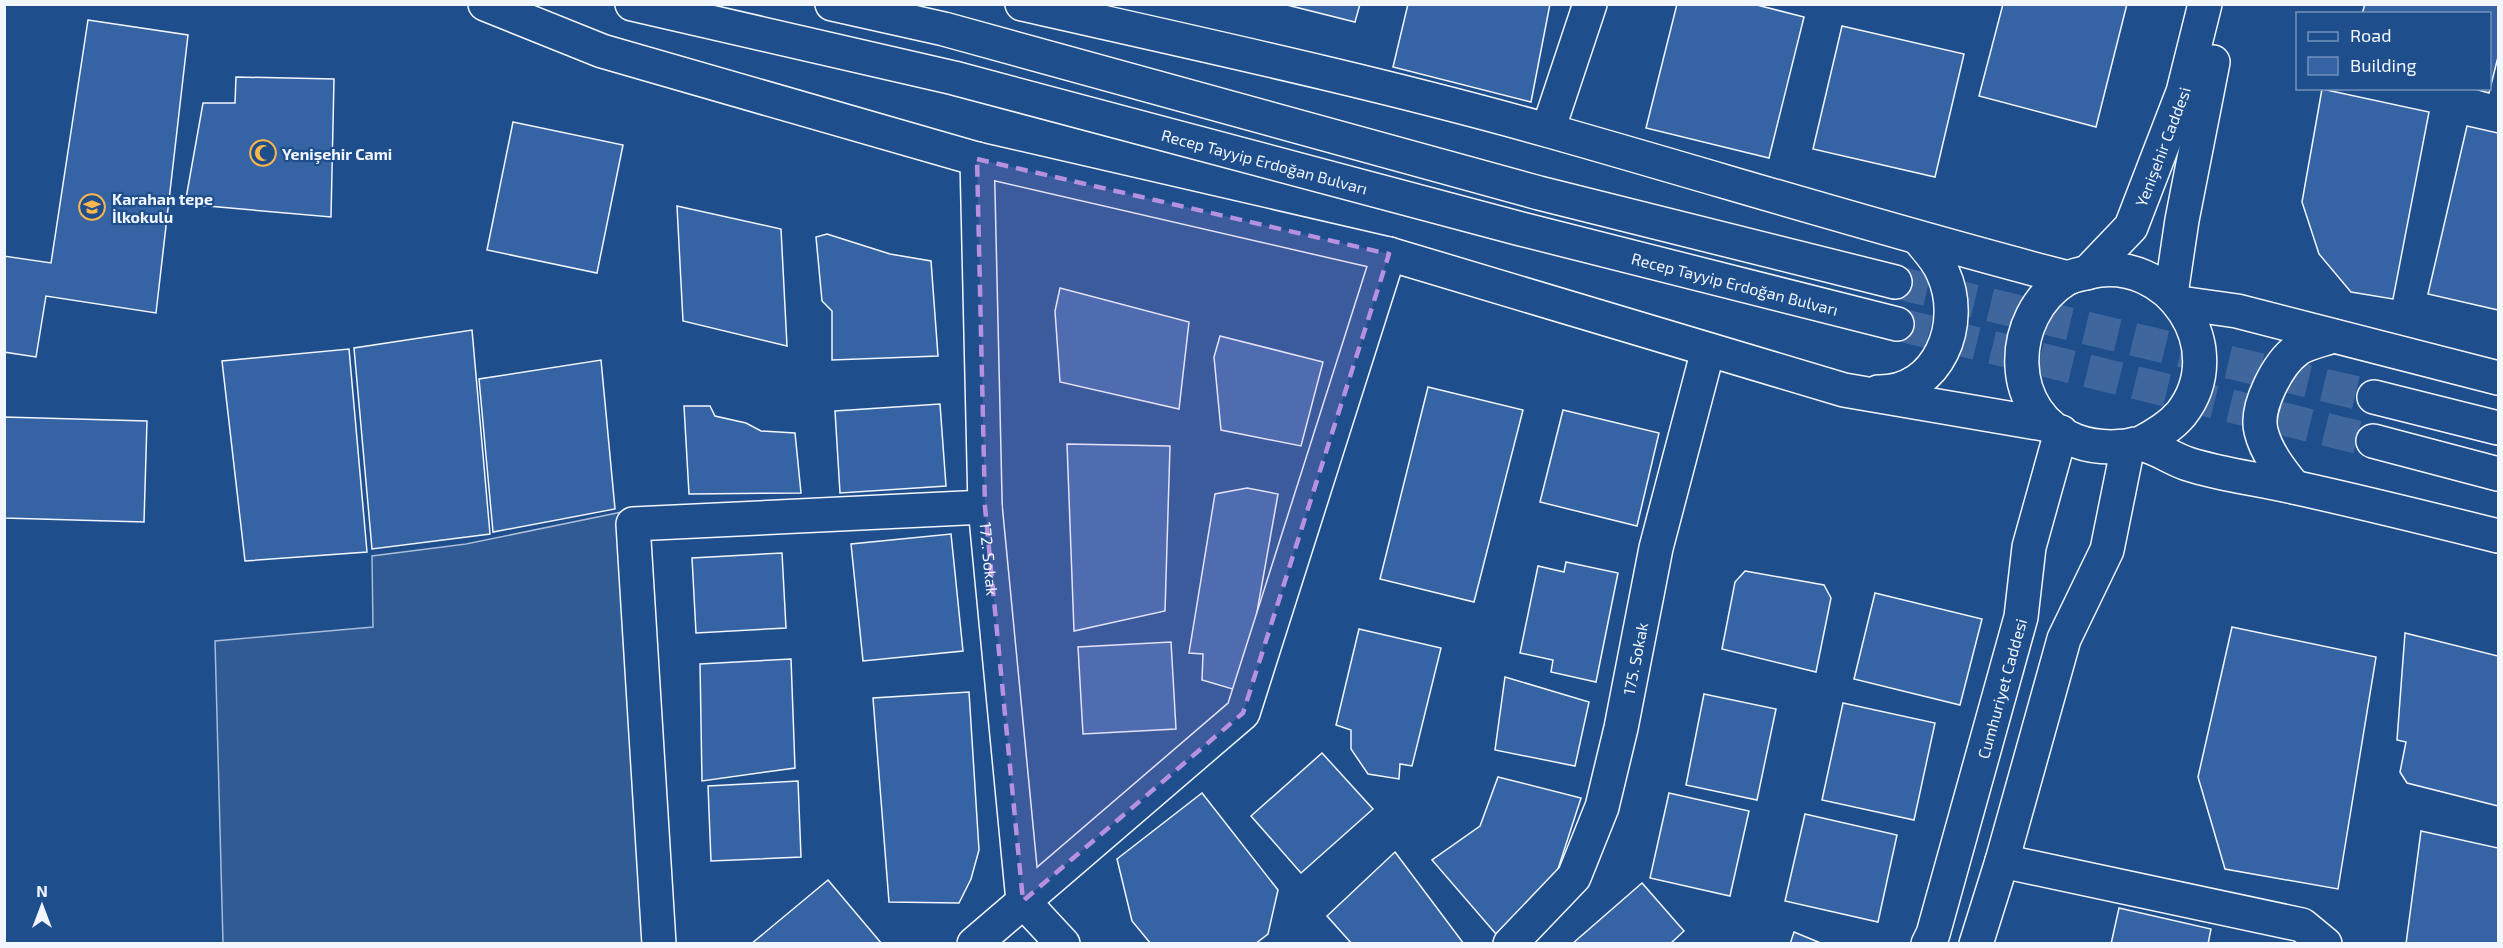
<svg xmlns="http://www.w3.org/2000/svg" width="2503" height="948" viewBox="0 0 2503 948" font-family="'Exo 2',sans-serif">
	<rect width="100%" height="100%" fill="#1f4e8c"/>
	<path fill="#305b95" stroke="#a8bbd7" stroke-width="1.5" d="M622,512L654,943H223L215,641L373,627L372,556L466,544Z"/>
	<g fill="#3563a3" stroke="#f2f6ff" stroke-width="1.5">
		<path d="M1283,4H1360L1355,22Z"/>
		<path d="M1408,4H1550L1531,102L1393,67Z"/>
		<path d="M1677,4H1753L1804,17L1769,158L1646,128Z"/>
		<path d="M2003,4H2127L2096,127L1979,96Z"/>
		<path d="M2365,4H2498V57L2489,93L2471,88H2490V14H2362Z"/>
		<path d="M88,20L188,35L156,313L46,296L36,357L4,352V256L51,263Z"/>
		<path d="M1842,26L1964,54L1935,177L1813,149Z"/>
		<path d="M236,77L334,79L331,217L185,204L203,103H235Z"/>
		<path d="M2322,89L2429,112L2393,299L2351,292L2319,254L2302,202Z"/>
		<path d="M513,122L623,145L597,273L487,250Z"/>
		<path d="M2467,126L2498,133V310L2428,294Z"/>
		<path d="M677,206L781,229L787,346L683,321Z"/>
		<path d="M827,234L890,254L931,261L938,356L832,360V311L822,301L816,237Z"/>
		<path d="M1060,288L1189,322L1179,409L1060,382L1055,311Z"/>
		<path d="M472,330L490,534L372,549L354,348Z"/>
		<path d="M1220,336L1323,362L1301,446L1221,430L1214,357Z"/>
		<path d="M349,349L367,552L245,561L222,361Z"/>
		<path d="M601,360L615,509L493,532L479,379Z"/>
		<path d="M1428,387L1523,410L1474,602L1380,579Z"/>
		<path d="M940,404L946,486L840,493L835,411Z"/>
		<path d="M684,406H710L715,416L746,423L761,431L795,433L801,493L689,494Z"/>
		<path d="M1563,410L1659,433L1637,526L1540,502Z"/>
		<path d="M4,417L147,421L144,522L4,518Z"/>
		<path d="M1067,444L1170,446L1165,611L1074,631Z"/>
		<path d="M1247,488L1278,494L1244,685L1236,690L1202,680L1203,654L1189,653L1215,494Z"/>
		<path d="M951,534L963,651L863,661L851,544Z"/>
		<path d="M782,553L786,628L696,633L692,558Z"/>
		<path d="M1566,562L1618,573L1596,682L1551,672L1553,660L1520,653L1538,566L1564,572Z"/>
		<path d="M1745,571L1824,585L1831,598L1816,672L1722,649L1735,582Z"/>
		<path d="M1875,593L1982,619L1960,705L1854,679Z"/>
		<path d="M2232,627L2376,657L2338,889L2225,869L2198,777Z"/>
		<path d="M1359,629L1441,648L1412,766L1400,764L1399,779L1368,774L1351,749V730L1336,725Z"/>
		<path d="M2405,633L2498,656V806L2407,783L2400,772L2406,742L2397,740Z"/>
		<path d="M1171,642L1176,729L1083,734L1078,647Z"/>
		<path d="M791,659L795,768L702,781L700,664Z"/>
		<path d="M1505,677L1589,702L1575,766L1495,750Z"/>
		<path d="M969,692L979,850L971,879L959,903L889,902L873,698Z"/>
		<path d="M1704,694L1776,709L1757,800L1686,785Z"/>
		<path d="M1843,703L1935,723L1914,820L1822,800Z"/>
		<path d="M1322,753L1373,809L1301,873L1251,816Z"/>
		<path d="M1498,777L1581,798L1548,900L1496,934L1432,860L1480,826Z"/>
		<path d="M798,781L801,857L711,861L708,786Z"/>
		<path d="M1202,793L1278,890L1268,934L1255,944H1151L1132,921L1117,859Z"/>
		<path d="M1669,793L1749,811L1730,896L1650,878Z"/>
		<path d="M1805,814L1897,835L1878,922L1785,901Z"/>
		<path d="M2421,831L2498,848V944H2406Z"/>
		<path d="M1395,852L1464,944H1352L1327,916Z"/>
		<path d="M828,880L882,944H751Z"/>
		<path d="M1642,883L1684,931L1670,944H1572Z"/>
		<path d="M2119,908L2211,929L2208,944H2111Z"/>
		<path d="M1794,932L1823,944H1790Z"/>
	</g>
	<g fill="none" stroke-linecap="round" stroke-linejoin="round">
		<g stroke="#3f679d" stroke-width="33" stroke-dasharray="33 16" stroke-linecap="butt">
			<path d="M1895,282L2374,397"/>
			<path d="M1897,324L2373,441"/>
		</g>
		<g stroke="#f2f6ff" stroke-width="36">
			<g id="minor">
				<path d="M1548,130L1590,4"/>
				<path id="s1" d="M977,159L985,507L1023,901L1063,944"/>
				<path d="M2002,861L2302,925L2325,944"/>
				<path d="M659,944L633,524L985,507"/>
				<path d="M974,944L1243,713L1389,254"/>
				<path id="s2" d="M1510,944L1574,877L1602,807L1621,728L1656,548L1708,350"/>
			</g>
		</g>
		<g stroke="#f2f6ff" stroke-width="36">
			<g id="major">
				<path id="s3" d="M2087,273L2131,227L2183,92L2205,4"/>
				<path d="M2171,294L2182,220L2213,62"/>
				<path id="s4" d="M1928,944L1933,934L2021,617L2029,547L2061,432"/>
				<path d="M1976,944L2002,861L2064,639L2107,550L2128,446"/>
			</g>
		</g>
		<g stroke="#f2f6ff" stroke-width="36">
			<g id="highway">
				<path d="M485,4L602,51L977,159L1389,254L1844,390L2049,425"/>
				<path id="s5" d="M632,4L954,78L1521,229L1897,324"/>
				<path d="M832,4L944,29L1539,193L1895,282"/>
				<path d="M1022,4C1199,44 1376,82 1550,131C1723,180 1894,233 2068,278"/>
				<path d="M2180,303L2237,311L2498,378"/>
				<path d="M1878,392C1939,393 1966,323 1943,273C1938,260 1927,249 1919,239"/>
				<path d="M2374,397L2498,428"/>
				<path d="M2373,441L2498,474"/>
				<path d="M2139,444C2155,436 2170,427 2181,414C2233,348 2168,253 2089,272C2082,274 2073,275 2066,279C2006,316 2005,415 2076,441C2092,447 2109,448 2127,446C2131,445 2136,443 2140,444C2157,447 2172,459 2188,464C2222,475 2259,479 2293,487C2362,502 2430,519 2498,536"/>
				<path d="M2294,487C2281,471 2266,452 2261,431C2255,407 2278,363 2298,349C2307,343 2322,340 2333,336"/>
			</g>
		</g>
		<use href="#minor" stroke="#1f4e8c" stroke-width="33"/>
		<use href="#major" stroke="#1f4e8c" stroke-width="33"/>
		<use href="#highway" stroke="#1f4e8c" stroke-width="33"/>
	</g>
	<path fill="#b691df" fill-opacity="0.2" stroke="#b691df" stroke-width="4.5" stroke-dasharray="12 8" stroke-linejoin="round" d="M977,159L1389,254L1243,713L1023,901L985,507Z"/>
	<defs>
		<g id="mosque-ring" transform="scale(1.35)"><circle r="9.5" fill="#1f4e8c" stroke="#ffb74d" stroke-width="1.5"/><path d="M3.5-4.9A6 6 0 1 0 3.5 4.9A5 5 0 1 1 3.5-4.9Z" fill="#ffb74d"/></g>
		<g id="school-ring" transform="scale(1.35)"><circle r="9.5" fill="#1f4e8c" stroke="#ffb74d" stroke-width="1.5"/><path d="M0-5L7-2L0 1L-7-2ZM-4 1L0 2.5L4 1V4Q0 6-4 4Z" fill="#ffb74d"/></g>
	</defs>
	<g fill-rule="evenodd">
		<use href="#mosque-ring" x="263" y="153"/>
		<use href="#school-ring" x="92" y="207"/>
	</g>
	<g text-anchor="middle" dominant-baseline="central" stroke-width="4.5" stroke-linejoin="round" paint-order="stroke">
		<g font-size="16" fill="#f2f6ff" stroke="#1f4e8c">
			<text stroke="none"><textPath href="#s3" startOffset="150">Yenişehir Caddesi</textPath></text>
			<text stroke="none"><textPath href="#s5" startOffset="652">Recep Tayyip Erdoğan Bulvarı</textPath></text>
			<text stroke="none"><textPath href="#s5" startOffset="1138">Recep Tayyip Erdoğan Bulvarı</textPath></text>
			<text stroke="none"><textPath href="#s1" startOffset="400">172. Sokak</textPath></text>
			<text stroke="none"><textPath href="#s2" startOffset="320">175. Sokak</textPath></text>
			<text stroke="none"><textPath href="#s4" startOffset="266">Cumhuriyet Caddesi</textPath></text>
		</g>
		<g font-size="16" font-weight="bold" fill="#f2f6ff" stroke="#1f4e8c" text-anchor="start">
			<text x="282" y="153">Yenişehir Cami</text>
			<text x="112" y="198">Karahan tepe<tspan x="112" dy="18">İlkokulu</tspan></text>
		</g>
	</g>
	<rect width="2503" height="948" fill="none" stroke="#f2f6ff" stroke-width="12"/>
	<rect x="2296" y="12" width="195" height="78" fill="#1f4e8c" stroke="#7391ba" stroke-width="1.5"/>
	<rect x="2308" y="32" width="30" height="9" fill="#1f4e8c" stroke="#7391ba" stroke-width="1.5"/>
	<text x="2350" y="42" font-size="18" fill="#f2f6ff">Road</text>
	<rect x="2308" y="57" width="30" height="18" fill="#3563a3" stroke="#7391ba" stroke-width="1.5"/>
	<text x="2350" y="72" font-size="18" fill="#f2f6ff">Building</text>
	<g transform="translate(42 906)" stroke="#1f4e8c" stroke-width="4.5" paint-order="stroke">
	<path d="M0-4.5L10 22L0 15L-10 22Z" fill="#f2f6ff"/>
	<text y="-9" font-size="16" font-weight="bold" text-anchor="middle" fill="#f2f6ff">N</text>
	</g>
</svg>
